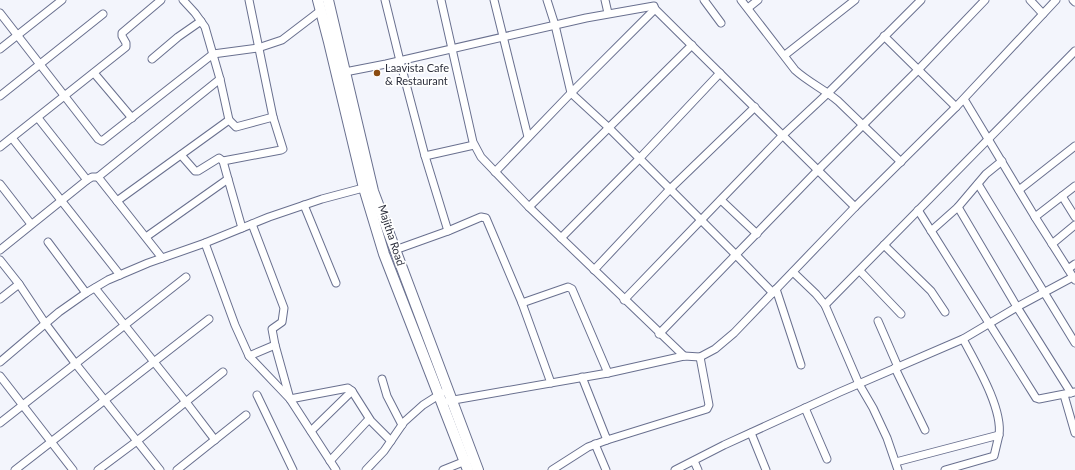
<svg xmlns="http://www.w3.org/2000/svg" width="1075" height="470" viewBox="0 0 1075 470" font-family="Lato,sans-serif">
	<rect width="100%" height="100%" fill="#f3f5fc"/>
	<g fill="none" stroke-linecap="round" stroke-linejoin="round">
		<g stroke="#69708f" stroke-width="9">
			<g id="street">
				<path d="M249,0L273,117"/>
				<path d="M385,0L400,61L425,156L448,231"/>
				<path d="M441,0L473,142L481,157L529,207L684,356"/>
				<path d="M494,0L528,137"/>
				<path d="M547,0L555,25L571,93L608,127L736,255L773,293"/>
				<path d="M605,0L608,13"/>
				<path d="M704,0L721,23"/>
				<path d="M741,0L795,70C808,82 824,89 838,101L901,162"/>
				<path d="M1030,0L1043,14"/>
				<path d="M1073,0L1075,2"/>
				<path d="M748,8L758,0"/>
				<path d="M0,13L98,139L102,141L213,54L258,48L282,40L320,11"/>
				<path d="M884,36L956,107"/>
				<path d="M0,49L62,0"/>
				<path d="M785,55L855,0"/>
				<path d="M152,59L178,37L201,21"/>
				<path d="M345,72L386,64L586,18L654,6L655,9L855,207"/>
				<path d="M94,73L132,118"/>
				<path d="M0,96L103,14"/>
				<path d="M964,99L1035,217L1075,280"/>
				<path d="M38,118L87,180"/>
				<path d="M12,138L120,275"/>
				<path d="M0,147L126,47V43L122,36V33L161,0"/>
				<path d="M181,155L195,171H198L219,158L223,161L281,150L283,149L273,117L236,127L229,120"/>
				<path d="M425,156L474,145"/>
				<path d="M495,172L571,93L655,9"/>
				<path d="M228,179L242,228"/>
				<path d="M0,184L31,224"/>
				<path d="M978,184L1075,343"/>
				<path d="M1019,190L1075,146"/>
				<path d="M1062,196L1075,217"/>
				<path d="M721,200L757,234"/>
				<path d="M117,201L98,177L220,79"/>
				<path d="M304,205L336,283"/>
				<path d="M529,207L692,45"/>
				<path d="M958,207L1017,307L1071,393"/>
				<path d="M918,210L1036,398L1039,399L1075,392"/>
				<path d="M1035,217L1075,186"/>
				<path d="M931,231L958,207L986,174L1002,161"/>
				<path d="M146,237L228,179L223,161"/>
				<path d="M561,238L639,159L720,73"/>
				<path d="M48,242L86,293"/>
				<path d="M205,243L235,325L249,356L290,399L336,470"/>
				<path d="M1052,244L1075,225"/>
				<path d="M884,245L931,291L945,312"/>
				<path d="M0,250L87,180L92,177H98"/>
				<path d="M395,250L448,231L481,217L486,218L522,303L551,383"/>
				<path d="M162,258L117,201L229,120L220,79L205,27L195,13L183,0"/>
				<path d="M0,260L19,284L45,323L75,363L160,470"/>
				<path d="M1068,269L1075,264"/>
				<path d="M594,270L670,189L755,107"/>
				<path d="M860,271L901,314"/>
				<path d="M793,272L816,294L825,305L859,384L873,408L887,438L898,470"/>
				<path d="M95,288L186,402L215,440"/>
				<path d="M776,289L801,365"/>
				<path d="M0,299L19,284"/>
				<path d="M624,300L783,135L828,93L921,0"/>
				<path d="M522,303L568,287L572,289L608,373"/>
				<path d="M825,305L1075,51"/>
				<path d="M878,321L898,367"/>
				<path d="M659,334L818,170L918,70L985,0"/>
				<path d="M963,339C975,362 1003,408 999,435"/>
				<path d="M275,345L290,399L348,388L352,391L371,421L391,441"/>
				<path d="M249,356L275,345L272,329L282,322L284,308L252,224"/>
				<path d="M0,362L59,312L86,293L108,280L148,263L205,243L269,217L322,199L367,187"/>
				<path d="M895,368L925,430"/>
				<path d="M0,376L73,470"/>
				<path d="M582,377L607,440L707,409L709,405L700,357"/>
				<path d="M382,379L387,396L402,425"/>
				<path d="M257,395L293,470"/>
				<path d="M1064,395L1075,433"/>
				<path d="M448,401L608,373L684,356L700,357L715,349L734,333L855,207L956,107L1056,0"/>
				<path d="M805,408L827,459"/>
				<path d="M0,423L186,277"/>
				<path d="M311,431L352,391"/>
				<path d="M751,433L766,470"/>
				<path d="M595,444L606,470"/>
				<path d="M330,461L369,419"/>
				<path d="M694,461L698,470"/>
				<path d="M896,462L999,435L994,456L945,470"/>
				<path d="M15,470L209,319"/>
				<path d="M98,470L137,441L223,372"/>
				<path d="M177,470L246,415"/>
				<path d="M366,470L384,451L404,422L423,405L442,393"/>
				<path d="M443,470L468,460"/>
				<path d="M552,470L588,447L607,440"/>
				<path d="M675,470L724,445L840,392L963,339L1017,307L1073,277"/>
			</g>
		</g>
		<g stroke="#69708f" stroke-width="12">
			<g id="secondary">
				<path d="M318,0L329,42L364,188L384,254L468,470"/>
				<path d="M328,0L373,191L478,470"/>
			</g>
		</g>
		<use href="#street" stroke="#fff" stroke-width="7"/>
		<use href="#secondary" stroke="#fff" stroke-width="10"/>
	</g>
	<circle fill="#8b4c12" stroke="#fff" stroke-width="1.5" cx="377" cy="73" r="4"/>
	<g text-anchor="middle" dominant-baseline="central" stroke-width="3.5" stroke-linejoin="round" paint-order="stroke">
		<g font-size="11" fill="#2c2f3c" stroke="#fff" text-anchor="start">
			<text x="385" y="67">Laavista Cafe<tspan x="385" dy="13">&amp; Restaurant</tspan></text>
		</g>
		<g font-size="11" fill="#2c2f3c" stroke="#fff">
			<text transform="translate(392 235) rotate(72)">Majitha Road</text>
		</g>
	</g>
</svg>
